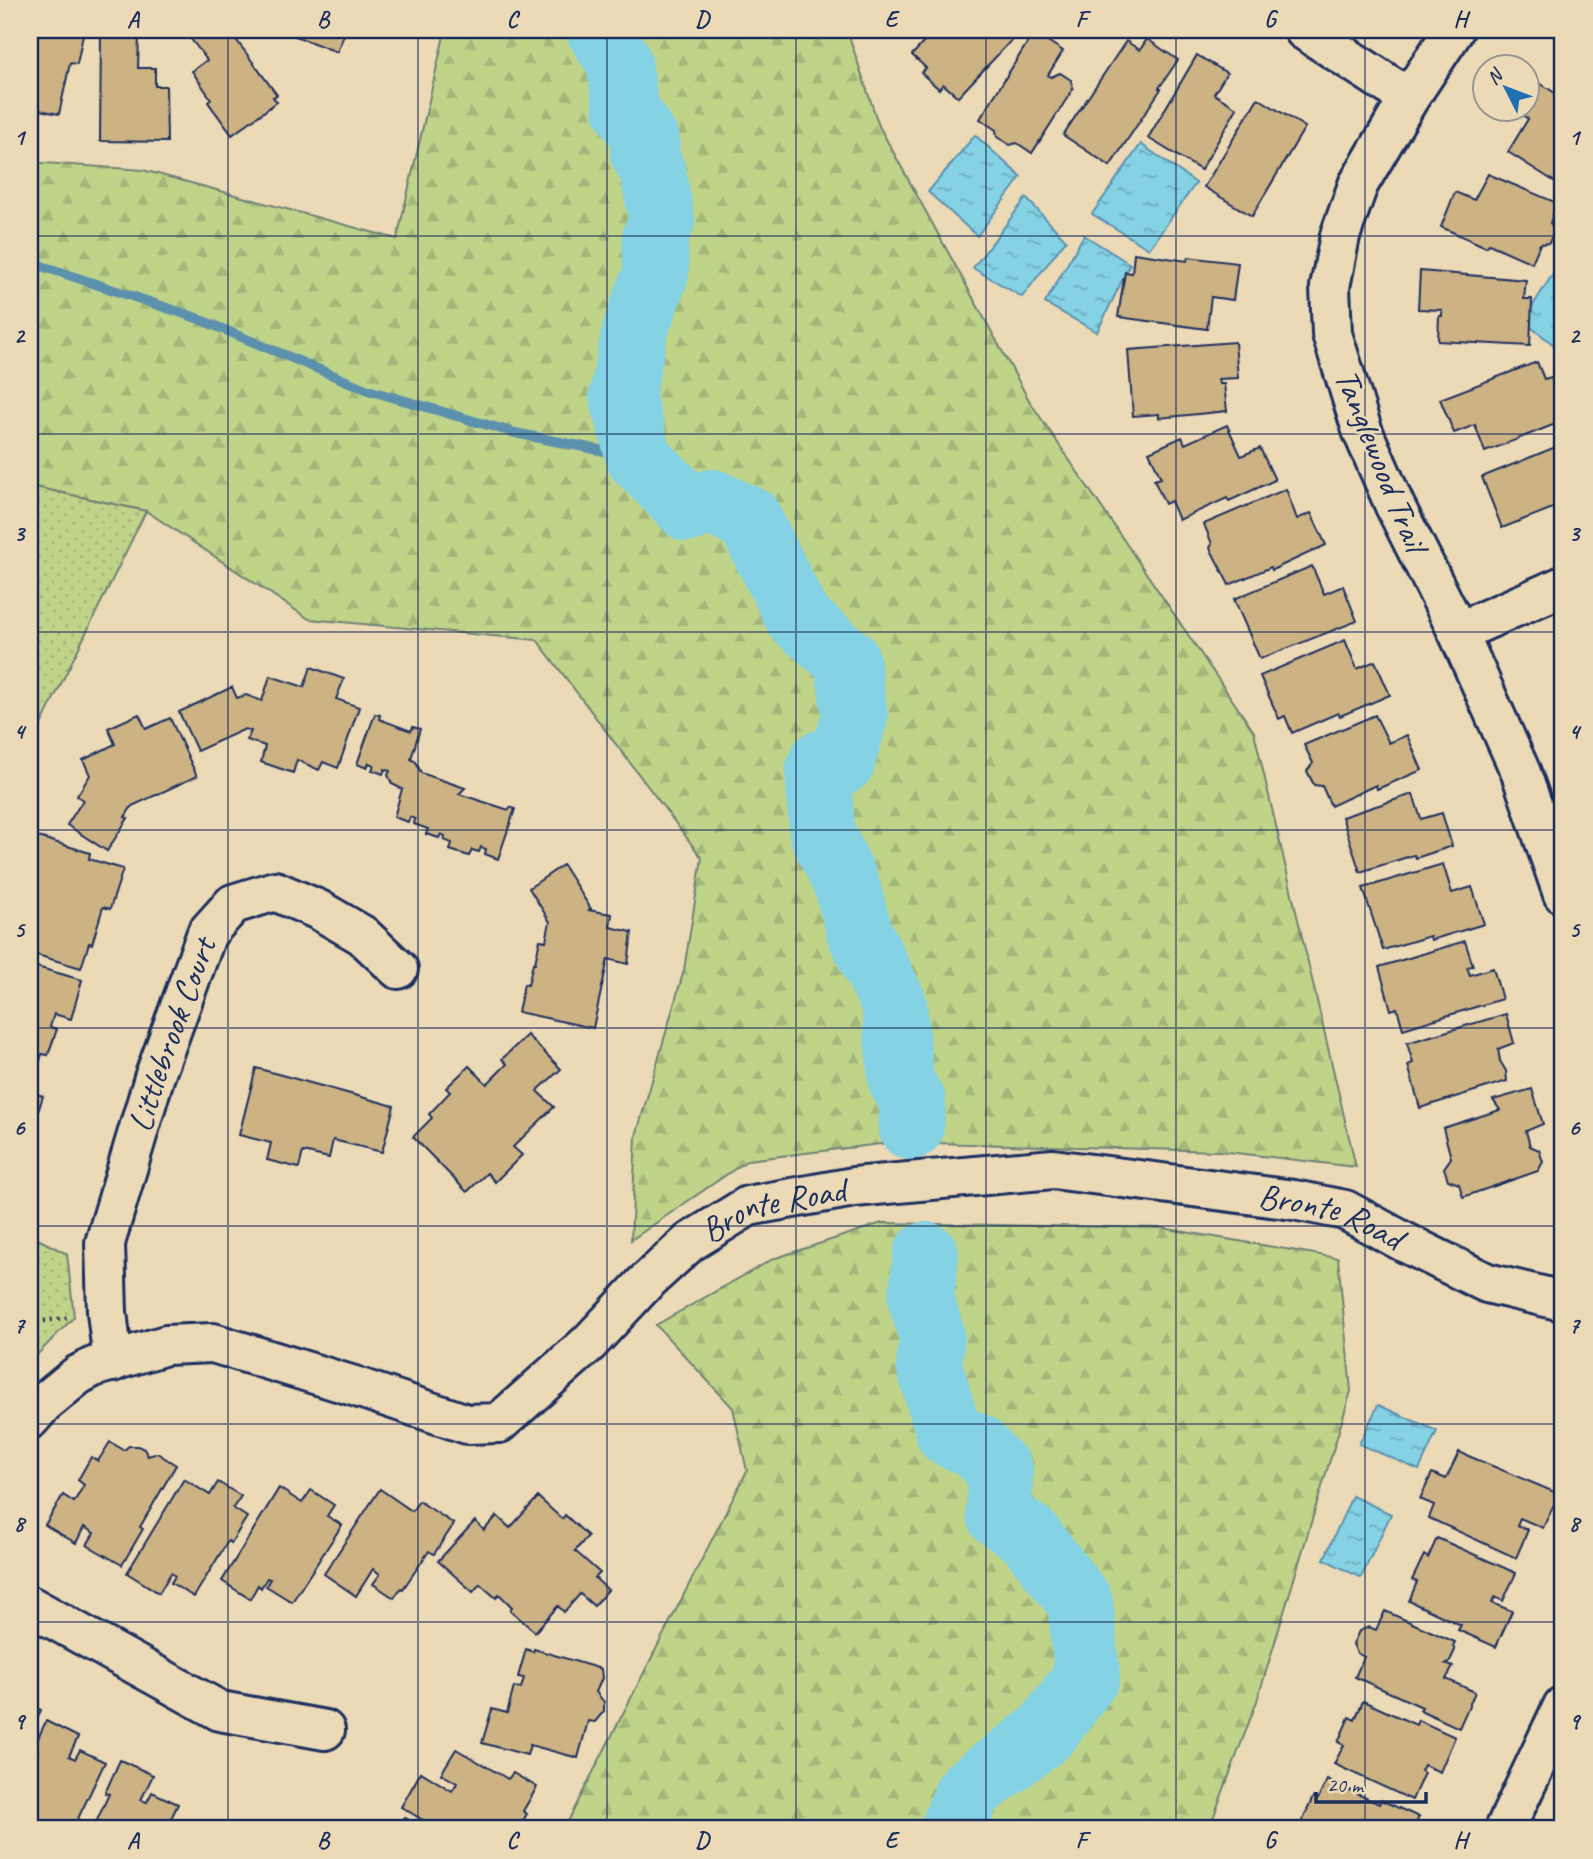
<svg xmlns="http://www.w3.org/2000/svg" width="1593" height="1859" viewBox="0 0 1593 1859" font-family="Caveat,sans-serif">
	<defs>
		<pattern id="forest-firs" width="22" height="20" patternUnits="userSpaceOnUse" patternTransform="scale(1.75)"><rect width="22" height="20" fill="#c0d489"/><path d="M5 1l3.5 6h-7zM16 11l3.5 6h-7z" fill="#a4b679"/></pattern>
		<pattern id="park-dots" width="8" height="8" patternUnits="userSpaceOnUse" patternTransform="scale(1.75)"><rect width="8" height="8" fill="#c0d489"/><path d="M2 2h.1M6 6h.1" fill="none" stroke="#a4b679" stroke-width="1.8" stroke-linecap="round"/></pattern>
		<pattern id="water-ripples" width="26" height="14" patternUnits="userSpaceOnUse" patternTransform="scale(1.75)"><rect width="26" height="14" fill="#85d2e4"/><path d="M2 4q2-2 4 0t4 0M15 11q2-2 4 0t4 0" fill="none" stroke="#6cabbc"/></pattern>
	</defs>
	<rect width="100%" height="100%" fill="#ecdab7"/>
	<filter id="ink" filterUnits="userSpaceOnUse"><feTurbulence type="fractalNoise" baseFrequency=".0143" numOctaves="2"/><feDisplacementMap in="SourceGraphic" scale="14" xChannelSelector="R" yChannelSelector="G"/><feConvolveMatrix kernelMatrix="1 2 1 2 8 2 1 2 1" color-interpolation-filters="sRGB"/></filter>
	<g filter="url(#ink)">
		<g fill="url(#forest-firs)" stroke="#6e8274" stroke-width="2">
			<path d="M444,30H847L879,126L1030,402L1254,732L1356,1167L1219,1151L897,1142L748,1160L631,1240L636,1136L684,970L702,858L537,640L309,619L146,511L30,486V162L143,170L397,239L443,40Z"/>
			<path d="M882,1223L1162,1228L1338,1258L1351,1391L1257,1701L1209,1829H564L747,1471L733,1408L656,1325L773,1259Z"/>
		</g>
		<g fill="url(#park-dots)" stroke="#6e8274" stroke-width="2">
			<path d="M30,486L146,511L30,747Z"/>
			<path d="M30,1235L67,1254L74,1317L30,1362Z"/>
		</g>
		<g fill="url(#water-ripples)" stroke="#5b91ae" stroke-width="2">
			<path d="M975,135L1021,177L977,236L928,192Z"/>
			<path d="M1141,144L1196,183L1149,249L1092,214Z"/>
			<path d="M1026,198L1066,240L1022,297L973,268Z"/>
			<path d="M1084,235L1130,264L1097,332L1045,303Z"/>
			<path d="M1561,261L1563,263V352L1523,321Z"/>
			<path d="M1378,1405L1437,1431L1419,1470L1359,1444Z"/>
			<path d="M1352,1496L1391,1514L1361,1578L1324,1559Z"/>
		</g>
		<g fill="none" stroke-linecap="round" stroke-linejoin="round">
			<path stroke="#5b91ae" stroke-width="10" d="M30,262L194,317L368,390L515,433L639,458"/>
			<g stroke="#85d2e4" stroke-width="66">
				<path d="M599,30L619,62L626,109L647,142L643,153L653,172L662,221L655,237L656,273L635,330L622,396L639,458L689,509L712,502L749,519L798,618L847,660L855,716L842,762L821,763L818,771L822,833L846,883L860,934L894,1004L901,1081L913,1102L911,1127"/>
				<path d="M926,1255L921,1299L932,1336L929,1365L949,1434L976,1446L1000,1471L999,1515L1029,1536L1080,1602L1087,1676L1046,1732L968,1791L953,1829"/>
			</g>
		</g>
		<g fill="#cdb283" stroke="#1b2f5e" stroke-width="2">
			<path d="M30,30H84L77,64L70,63L59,114L30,108Z"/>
			<path d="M184,30H229L277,95L273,97L277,102L232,135L208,102L211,99L192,71L207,60Z"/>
			<path d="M298,30H346L337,52L295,36Z"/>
			<path d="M935,30H1021L958,97L943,84L939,89L921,73L926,68L912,55Z"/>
			<path d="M1034,32L1063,51L1048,75L1051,77L1060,73L1071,80L1073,89L1032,153L1017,143L1010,145L997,137L996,130L980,119Z"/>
			<path d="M101,33H139L138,68H155V86H166L167,142L100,141Z"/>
			<path d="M1147,39L1178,60L1159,88L1161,89L1110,166L1063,135L1126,41L1140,50Z"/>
			<path d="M1197,55L1227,73L1214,94L1237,108L1201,170L1148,138Z"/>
			<path d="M1530,77L1563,98V187L1508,152L1528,119L1513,108H1526V82Z"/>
			<path d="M1258,98L1305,127L1252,216L1204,187Z"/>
			<path d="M1488,174L1557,203L1550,223L1555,229L1549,243L1540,244L1532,263L1489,244L1486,247L1441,227L1455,192L1474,200Z"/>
			<path d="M1134,253L1187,261L1188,257L1238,263L1233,300L1211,297L1207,329L1118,317L1125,272L1132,273Z"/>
			<path d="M1420,271L1526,280L1524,299H1532L1530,346L1438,341L1439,316H1442V310L1418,309Z"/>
			<path d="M1235,342L1238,378L1218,379L1219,384H1224L1227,411L1159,418V414L1133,416L1128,350Z"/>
			<path d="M1537,362L1544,379L1551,377L1563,408V421L1485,452L1475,425L1454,433L1440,399Z"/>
			<path d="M1227,425L1241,456L1260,448L1275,480L1229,501L1227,498L1179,520L1171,501L1165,504L1154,480L1161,478L1149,452L1182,437L1185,444Z"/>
			<path d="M1563,444V504L1502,528L1482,477Z"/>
			<path d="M1286,489L1297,519L1311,513L1326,545L1272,570L1271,567L1229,585L1210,548L1212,544L1204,524Z"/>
			<path d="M1312,566L1324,594L1343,586L1357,621L1260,659L1234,599Z"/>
			<path d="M1345,640L1357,669L1375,661L1390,695L1340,716L1338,713L1292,733L1285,716L1279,719L1260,676Z"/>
			<path d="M311,667L344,679L336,699L359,707L338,768L323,762L319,770L297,760L293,773L261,762L265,746L247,740L251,731L245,729L197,751L179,712L232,687L237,698L246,695L262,701L270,676L304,687Z"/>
			<path d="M139,714L146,729L170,718L197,776L132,806L125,817L128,818L107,851L67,825L83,800L77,796L90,775L83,760L115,744L108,728Z"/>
			<path d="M375,714L380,715L379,719L411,731L413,727L420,729L411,759L416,762L421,773L465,788L459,794L509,810L510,807L515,809L498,859L485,854L486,849L481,847L479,852L472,850L469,856L450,850L452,843L444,840L445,836L441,834L439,838L426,834L428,829L414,824L415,819L410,817L408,822L394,817L402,789L392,784L388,775L390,771L385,769L383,774L372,770L374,765L369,763L367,768L357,764Z"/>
			<path d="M1375,715L1389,743L1407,735L1422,770L1377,789L1376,785L1331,806L1322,786L1314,785L1307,771L1313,763L1304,745Z"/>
			<path d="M1413,794L1421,819L1442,813L1452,846L1416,858L1414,855L1360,872L1342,817Z"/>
			<path d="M35,836L90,853L89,859L123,869L110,909L103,907L92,944L89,943L81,968L30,953V852Z"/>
			<path d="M1443,864L1452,893L1472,887L1484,924L1431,940L1430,936L1383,950L1363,888Z"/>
			<path d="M563,865L591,909L588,910L612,914L610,927L632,932L628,964L608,959L593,1028L518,1012L524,984L528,985L533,963H535L540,940L546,941L550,922L529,888Z"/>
			<path d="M1465,941L1473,966L1467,967L1470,975L1493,968L1502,999L1403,1029L1397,1008L1391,1010L1379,967Z"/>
			<path d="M30,965L82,980L71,1019L54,1014L50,1027L57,1029L48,1055L42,1054L36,1074L30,1072Z"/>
			<path d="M1506,1014L1514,1043L1498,1049L1500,1061L1506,1071L1507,1081L1420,1108L1408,1065L1413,1063L1407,1043Z"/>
			<path d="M527,1035L561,1069L537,1091L554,1107L513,1147L522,1155L495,1182L487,1173L467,1192L413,1137L432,1118L429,1114L450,1092L446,1088L469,1066L487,1084L507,1064L502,1059Z"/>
			<path d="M256,1068L394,1106L382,1152L333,1140L329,1158L303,1152L299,1168L267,1160L271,1143L239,1135Z"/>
			<path d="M1532,1089L1543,1124L1526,1131L1530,1146L1539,1150L1543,1162L1538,1171L1463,1197L1459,1184L1448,1180L1444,1168L1451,1158L1443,1128L1500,1110L1493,1100Z"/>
			<path d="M30,1092L43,1096L33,1128L30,1127Z"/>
			<path d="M110,1442L124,1450L129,1446H138L144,1449L148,1456L157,1453L176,1465L140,1527L143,1529L122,1565L87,1545L94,1533L84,1527L76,1543L45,1525L63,1495L74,1502L84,1485L78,1480L91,1457L98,1461Z"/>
			<path d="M1459,1452L1559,1494L1543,1528L1520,1518L1517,1525L1528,1530L1516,1558L1429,1518L1434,1505L1420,1499L1432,1473L1446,1479Z"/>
			<path d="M184,1479L210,1495L218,1482L241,1496L233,1508L247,1517L231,1543L228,1541L194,1597L171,1583L175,1576L171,1573L159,1593L127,1573Z"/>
			<path d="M279,1488L302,1503L311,1490L334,1505L327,1516L342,1525L292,1602L266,1586L270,1579L267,1578L261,1588L258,1585L250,1599L222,1581Z"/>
			<path d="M380,1489L412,1511L419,1501L454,1524L434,1554L429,1551L403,1589L401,1588L394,1598L373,1584L380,1574L373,1569L356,1596L324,1574Z"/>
			<path d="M538,1497L562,1519L565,1515L588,1536L575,1551L600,1573L595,1578L608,1590L594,1606L580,1594L564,1612L558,1606L535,1632L510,1610L512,1607L499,1594L496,1598L480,1584L473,1592L438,1561L475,1521L484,1530L497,1516L510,1528Z"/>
			<path d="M1437,1538L1516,1573L1503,1601L1495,1597L1492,1603L1512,1611L1496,1647L1458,1630L1461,1625L1409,1601L1417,1582L1412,1580L1424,1555L1428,1558Z"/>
			<path d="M1385,1611L1455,1642L1453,1646L1455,1650L1449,1663L1446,1664L1453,1667L1446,1679L1475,1692L1459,1728L1420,1710L1422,1707L1355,1677L1364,1657L1357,1653L1353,1644L1359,1631L1369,1627L1376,1630Z"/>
			<path d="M526,1649L533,1652L534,1649L601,1669L602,1678L596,1692L604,1702V1711L595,1722L588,1721L578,1758L530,1745L527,1755L482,1743L492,1709L507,1713L514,1687L521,1688L524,1678L518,1677Z"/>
			<path d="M1363,1701L1416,1725L1418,1720L1455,1737L1440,1772L1424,1765L1421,1771L1424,1773L1412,1800L1334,1764L1344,1745L1338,1742L1349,1717L1355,1720Z"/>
			<path d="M30,1705L41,1710L30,1736Z"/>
			<path d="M46,1721L78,1737L69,1756L75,1759L80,1750L105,1762L73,1829H33L37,1820L30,1816V1769L38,1751L33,1749Z"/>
			<path d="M456,1749L508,1779L513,1773L537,1787L523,1811L527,1814L518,1829H447L440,1825L438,1829L401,1807L421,1772L452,1791L457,1783L441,1774Z"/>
			<path d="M120,1760L153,1775L141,1800L147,1802L152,1792L178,1804L166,1829H93L109,1794L105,1793Z"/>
			<path d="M1327,1780L1379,1804L1381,1800L1419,1817L1413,1829H1305L1307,1824L1302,1822L1313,1797L1318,1799Z"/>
			<path d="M404,1817L424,1829H397Z"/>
		</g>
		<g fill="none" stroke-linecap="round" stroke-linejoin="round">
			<g stroke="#1b2f5e" stroke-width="44">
				<g id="minor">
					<path d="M1304,30L1409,98"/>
					<path d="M1454,30L1409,98L1358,185L1340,236L1330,287L1332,334L1362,430L1395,506L1458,632L1521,773L1563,894"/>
					<path d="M1458,632L1563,586"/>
					<path id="s1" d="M113,1362L107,1312L105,1243L154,1078L207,933L233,904L275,891L319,910L362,935L398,969"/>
					<path id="s2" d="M30,1419L44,1403L78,1375L93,1367L166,1345L213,1343L354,1386L467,1424L499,1423L589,1343L645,1283L690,1242L748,1206L854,1187L1053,1169L1294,1200L1345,1210L1404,1242L1487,1283L1563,1301"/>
					<path d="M30,1606L220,1711L325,1730"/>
					<path d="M1505,1829L1563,1706"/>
				</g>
			</g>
			<path stroke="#1b2f5e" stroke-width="4.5" stroke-dasharray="2 5" stroke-linecap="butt" d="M30,1323L71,1317"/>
			<use href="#minor" stroke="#ecdab7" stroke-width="38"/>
		</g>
	</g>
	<path fill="none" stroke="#1b2f5e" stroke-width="2" stroke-opacity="0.55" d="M228,30V1829M418,30V1829M607,30V1829M796,30V1829M986,30V1829M1176,30V1829M1365,30V1829M30,236H1563M30,434H1563M30,632H1563M30,830H1563M30,1028H1563M30,1226H1563M30,1424H1563M30,1622H1563"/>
	<g text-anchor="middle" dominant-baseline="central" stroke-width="5" stroke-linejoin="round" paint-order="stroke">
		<g font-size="35" fill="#1b2f5e" stroke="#ecdab7">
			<text transform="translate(1381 460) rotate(68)">Tanglewood Trail</text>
			<text stroke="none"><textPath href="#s1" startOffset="338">Littlebrook Court</textPath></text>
			<text stroke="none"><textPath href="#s2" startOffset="859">Bronte Road</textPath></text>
			<text stroke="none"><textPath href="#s2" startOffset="1426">Bronte Road</textPath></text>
		</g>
	</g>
	<rect width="1593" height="1859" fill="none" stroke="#ecdab7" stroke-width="77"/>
	<g transform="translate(1506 88) rotate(312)"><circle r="33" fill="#ecdab7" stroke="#989693" stroke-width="2"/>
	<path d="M0-5L12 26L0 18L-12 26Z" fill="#1f6fb2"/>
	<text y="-10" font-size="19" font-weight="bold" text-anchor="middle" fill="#1b2f5e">N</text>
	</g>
	<path d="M1316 1792v10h110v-10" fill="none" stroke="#1b2f5e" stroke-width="3.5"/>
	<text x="1327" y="1792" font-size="21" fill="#1b2f5e" stroke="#ecdab7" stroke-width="5" paint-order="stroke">20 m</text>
	<rect x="38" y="38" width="1516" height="1782" fill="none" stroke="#1b2f5e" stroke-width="2.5"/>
	<g font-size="23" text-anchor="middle" font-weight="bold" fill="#1b2f5e">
		<text x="133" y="27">A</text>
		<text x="323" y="27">B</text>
		<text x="512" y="27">C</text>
		<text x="702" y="27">D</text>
		<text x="891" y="27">E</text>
		<text x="1081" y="27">F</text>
		<text x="1270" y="27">G</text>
		<text x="1460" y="27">H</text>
		<text x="19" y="145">1</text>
		<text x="1574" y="145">1</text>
		<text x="19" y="343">2</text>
		<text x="1574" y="343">2</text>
		<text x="19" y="541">3</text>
		<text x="1574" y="541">3</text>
		<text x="19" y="739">4</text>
		<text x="1574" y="739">4</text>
		<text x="19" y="937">5</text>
		<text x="1574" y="937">5</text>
		<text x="19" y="1135">6</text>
		<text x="1574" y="1135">6</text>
		<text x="19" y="1333">7</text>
		<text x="1574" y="1333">7</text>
		<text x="19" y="1531">8</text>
		<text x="1574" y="1531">8</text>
		<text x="19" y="1729">9</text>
		<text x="1574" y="1729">9</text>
		<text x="133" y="1848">A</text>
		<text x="323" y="1848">B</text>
		<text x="512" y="1848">C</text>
		<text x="702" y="1848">D</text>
		<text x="891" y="1848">E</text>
		<text x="1081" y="1848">F</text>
		<text x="1270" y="1848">G</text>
		<text x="1460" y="1848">H</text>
	</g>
</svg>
